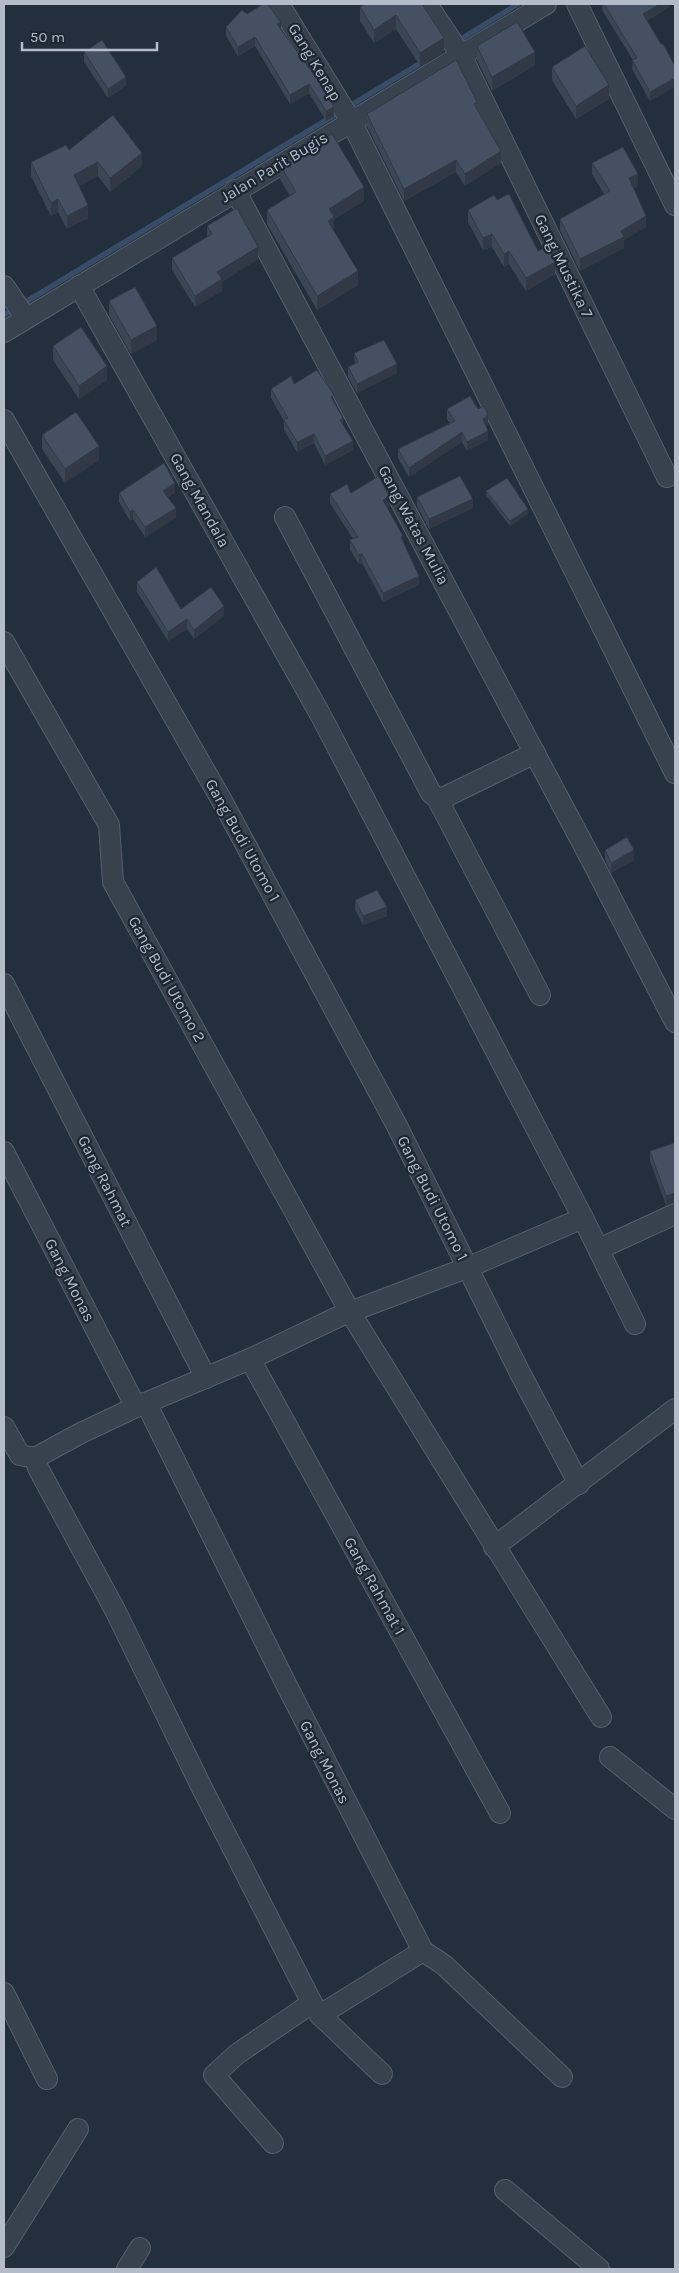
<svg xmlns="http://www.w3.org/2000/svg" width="679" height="2273" viewBox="0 0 679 2273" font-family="Karla,sans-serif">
	<rect width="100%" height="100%" fill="#242f3e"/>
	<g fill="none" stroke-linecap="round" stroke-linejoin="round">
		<g stroke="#394c67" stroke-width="5.5">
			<path d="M456,42L518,4"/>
			<path d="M4,315L424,61"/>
		</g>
		<g stroke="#565f6c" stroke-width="22">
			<g id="minor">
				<path d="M279,4L351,121L675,773"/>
				<path d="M427,4L461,55L667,477"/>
				<path d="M577,4L675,205"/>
				<path d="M235,190L592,861L675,1022"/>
				<path d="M4,286L26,318"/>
				<path d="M79,286L320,714L583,1218"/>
				<path d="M4,332L546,4"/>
				<path d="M4,420L221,799L396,1124L520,1373L579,1484"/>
				<path d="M285,517L431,793L437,798H443L535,753"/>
				<path d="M4,642L109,825L113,882L350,1312L601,1717"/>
				<path d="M437,798L540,995"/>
				<path d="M4,984L206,1378"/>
				<path d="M4,1152L136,1407"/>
				<path d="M599,1249L675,1214"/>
				<path d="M250,1359L500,1813"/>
				<path d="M146,1403L288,1688L423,1951L444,1965L562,2077"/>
				<path d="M4,1427L20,1455L35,1458"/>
				<path d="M494,1547L675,1409"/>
				<path d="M610,1757L675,1809"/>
				<path d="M4,1993L47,2079"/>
				<path d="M320,2015L423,1951"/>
				<path d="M382,2074L320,2015L312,2003L202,1788L115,1610L38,1468L35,1458L81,1433L136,1407L250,1359L342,1315L469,1267L583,1218L635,1324"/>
				<path d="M273,2143L214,2075L237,2054L312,2003"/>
				<path d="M505,2190L599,2269"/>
				<path d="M4,2247L78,2129"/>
				<path d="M127,2269L140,2248"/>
			</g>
		</g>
		<use href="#minor" stroke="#38414e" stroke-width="20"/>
	</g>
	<g fill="#3b4654">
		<path d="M422,4L444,52L420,66L396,29L374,43L360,21V7Z"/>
		<path d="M602,4H636V5L669,4V7L647,21L661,44L650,101L632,69L633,60L602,10Z"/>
		<path d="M247,14L281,29L334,116L326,121L309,93L290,104L255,46L238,56L226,36V27Z"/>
		<path d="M477,46L535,65L492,91L477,60Z"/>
		<path d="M84,52L126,86L108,98L84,62Z"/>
		<path d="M552,67L609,99L576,119L552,80Z"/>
		<path d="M477,110L501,163L465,186L456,172L404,201L367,126V114Z"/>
		<path d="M69,150L142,166L110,192L98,176L79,186L88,218L67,229L58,212L51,216L31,176V162Z"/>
		<path d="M592,163L638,186L634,188L646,227L624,240V248L580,271L560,230V219L604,194L592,174Z"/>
		<path d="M280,165L364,201L334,219V231L358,285L317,310L267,224V210L290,196L280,179Z"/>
		<path d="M497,200L538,251L555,274L526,291L509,264L504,267L492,247L483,250L468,222V210Z"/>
		<path d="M207,226L258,259L222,282V291L195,307L172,270V258L207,237Z"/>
		<path d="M109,301L157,340L131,354L109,315Z"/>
		<path d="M53,346L107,380L79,399L53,360Z"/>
		<path d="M354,353L397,373L357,393L348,377V367L355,364Z"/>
		<path d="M294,384L334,402L353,450L325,465L314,443L297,452L284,430V421L271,398V389Z"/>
		<path d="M447,409H478L488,424L486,426L488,440L467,451L462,442L409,477L398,458V449L450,423L447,419Z"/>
		<path d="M42,435L99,460L65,483L42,449Z"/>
		<path d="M486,491L528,514L510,526L486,495Z"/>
		<path d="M119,493H175L168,497L176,518L145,537L133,519L130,521L119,502Z"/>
		<path d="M351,493L389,506L387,507L403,541L419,585L383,602L362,563L359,564L350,550V540L353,539L330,503V494Z"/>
		<path d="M417,497L473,508L429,529L417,506Z"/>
		<path d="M137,582L181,609L224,616L194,639L187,629L168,641L137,592Z"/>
		<path d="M605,850L634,860L611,873L605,859Z"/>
		<path d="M355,900L387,916L363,925L355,909Z"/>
		<path d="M675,1145V1202L666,1205L650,1161V1151Z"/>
	</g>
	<g fill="#303945">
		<path d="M660,4H669V7L643,23V14Z"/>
		<path d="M396,15V29L374,43V30Z"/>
		<path d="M281,22V31L277,24Z"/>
		<path d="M255,37V46L238,56V47Z"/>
		<path d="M444,38V52L420,66V53Z"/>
		<path d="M535,52V65L492,91V77Z"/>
		<path d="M126,77V86L108,98V89Z"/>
		<path d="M675,78V87L650,101V92Z"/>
		<path d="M309,84V93L290,104V95Z"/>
		<path d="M609,85V99L576,119V106Z"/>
		<path d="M334,107V116L326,121V111Z"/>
		<path d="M501,151V163L465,186V174Z"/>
		<path d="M142,153V166L110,192V178Z"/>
		<path d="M456,160V172L404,201V189Z"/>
		<path d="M98,162V176L74,189V175Z"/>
		<path d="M638,174V186L629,189V178Z"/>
		<path d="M364,187V201L334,219V230L328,234V221L329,209Z"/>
		<path d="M58,199V212L51,216V203Z"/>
		<path d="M88,205V218L67,229V216Z"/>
		<path d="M646,216V227L624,240V248L580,271V259L621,231Z"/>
		<path d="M492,234V247L483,250V238Z"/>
		<path d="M258,247V259L222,282V291L195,307V296L217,272Z"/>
		<path d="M509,251V264L504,267V254Z"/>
		<path d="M555,262V274L526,291V278Z"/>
		<path d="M358,271V285L317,310V296Z"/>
		<path d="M157,326V340L131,354V340Z"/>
		<path d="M397,364V373L357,393V384Z"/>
		<path d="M107,366V380L79,399V386Z"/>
		<path d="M488,415V424L483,428V419Z"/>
		<path d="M343,418V428L340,420Z"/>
		<path d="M488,431V440L467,451V442Z"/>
		<path d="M462,432V442L409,477V468Z"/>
		<path d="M314,434V443L297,452V442Z"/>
		<path d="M353,441V450L325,465V456Z"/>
		<path d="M99,446V460L65,483V469Z"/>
		<path d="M175,483V493L163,500V491Z"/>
		<path d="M389,496V506L383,509V500Z"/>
		<path d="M473,499V508L429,529V519Z"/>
		<path d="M176,508V518L145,537V527Z"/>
		<path d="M528,509V514L510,526V521Z"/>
		<path d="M133,510V519L130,521V512Z"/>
		<path d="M362,554V563L359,564V555Z"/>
		<path d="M419,576V585L383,602V593Z"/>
		<path d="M224,606V616L194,639V630Z"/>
		<path d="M187,619V629L168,641V632Z"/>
		<path d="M634,850V860L611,873V863Z"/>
		<path d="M387,907V916L363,925V916Z"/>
		<path d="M675,1193V1202L666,1205V1196Z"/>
	</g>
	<g fill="#455162" stroke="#303945">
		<path d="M263,4H267L281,22L277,24L317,79L334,107L326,111L309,84L290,95L255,37L238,47L226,27L242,10L247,14Z"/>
		<path d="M365,4H422L444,38L420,53L396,15L374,30L360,7Z"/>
		<path d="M604,4H636V5L637,4H660L643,14L661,44H663L675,66V78L650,92L632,60L637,58Z"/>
		<path d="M517,22L535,52L492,77L477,46Z"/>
		<path d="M102,40L126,77L108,89L84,52Z"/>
		<path d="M585,46L609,85L576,106L552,67Z"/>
		<path d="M456,60L477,102L474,104L501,151L465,174L456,160L404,189L367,114Z"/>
		<path d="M113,115L142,153L110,178L98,162L74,175L88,205L67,216L58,199L51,203L31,162L66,145L69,150Z"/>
		<path d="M332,134L364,187L329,209L334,217L328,221L358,271L317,296L267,210L296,192L280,165Z"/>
		<path d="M623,147L638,174L629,178L646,216L621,231L624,237L580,259L560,219L610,191L592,163Z"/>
		<path d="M509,194L538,251L547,246L555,262L526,278L509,251L504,254L492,234L483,238L468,210L494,195L497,200Z"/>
		<path d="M237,208L258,247L217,272L222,279L195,296L172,258L212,234L207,226Z"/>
		<path d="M135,287L157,326L131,340L109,301Z"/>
		<path d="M81,327L107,366L79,386L53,346Z"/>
		<path d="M384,340L397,364L357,384L348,367L358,362L354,353Z"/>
		<path d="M317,370L334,395L331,397L343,418L340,420L353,441L325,456L314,434L297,442L284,420L288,418L271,389L291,376L294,384Z"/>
		<path d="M470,396L478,409L484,406L488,415L483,419L488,431L467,442L462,432L409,468L398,449L455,421L447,409Z"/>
		<path d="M76,412L99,446L65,469L42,435Z"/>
		<path d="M164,463L175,483L163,491L176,508L145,527L133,510L130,512L119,493Z"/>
		<path d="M379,476L389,496L383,500L403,536L401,537L419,576L383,593L362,554L359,555L350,540L358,537L330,494L347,484L351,493Z"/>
		<path d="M460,476L473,499L429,519L417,497Z"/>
		<path d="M507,478L528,509L510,521L486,491Z"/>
		<path d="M156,567L181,609L211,587L224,606L194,630L187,619L168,632L137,582Z"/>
		<path d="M627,837L634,850L611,863L605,850Z"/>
		<path d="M377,890L387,907L363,916L355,900Z"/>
		<path d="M674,1143L675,1145V1193L666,1196L650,1151Z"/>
	</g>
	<g text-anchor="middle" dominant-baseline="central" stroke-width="4.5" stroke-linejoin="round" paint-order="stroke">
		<g font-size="16" fill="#b4bcc9" stroke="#1d2633">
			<text transform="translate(315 62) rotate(59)">Gang Kenap</text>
			<text transform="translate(274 167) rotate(-31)">Jalan Parit Bugis</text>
			<text transform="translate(564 266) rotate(64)">Gang Mustika 7</text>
			<text transform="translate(200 500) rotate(61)">Gang Mandala</text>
			<text transform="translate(414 525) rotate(62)">Gang Watas Mulia</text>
			<text transform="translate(243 840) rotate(61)">Gang Budi Utomo 1</text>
			<text transform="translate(167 979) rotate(61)">Gang Budi Utomo 2</text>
			<text transform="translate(105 1181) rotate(63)">Gang Rahmat</text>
			<text transform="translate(433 1198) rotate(63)">Gang Budi Utomo 1</text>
			<text transform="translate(70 1280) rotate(63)">Gang Monas</text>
			<text transform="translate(375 1586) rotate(61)">Gang Rahmat 1</text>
			<text transform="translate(325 1762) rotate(63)">Gang Monas</text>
		</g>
	</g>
	<rect width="679" height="2273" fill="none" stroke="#b4bcc9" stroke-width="10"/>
	<path d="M22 42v8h135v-8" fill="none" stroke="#b4bcc9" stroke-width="2.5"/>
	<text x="30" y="42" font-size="15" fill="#b4bcc9" stroke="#1d2633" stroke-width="4" paint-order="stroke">50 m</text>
</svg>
